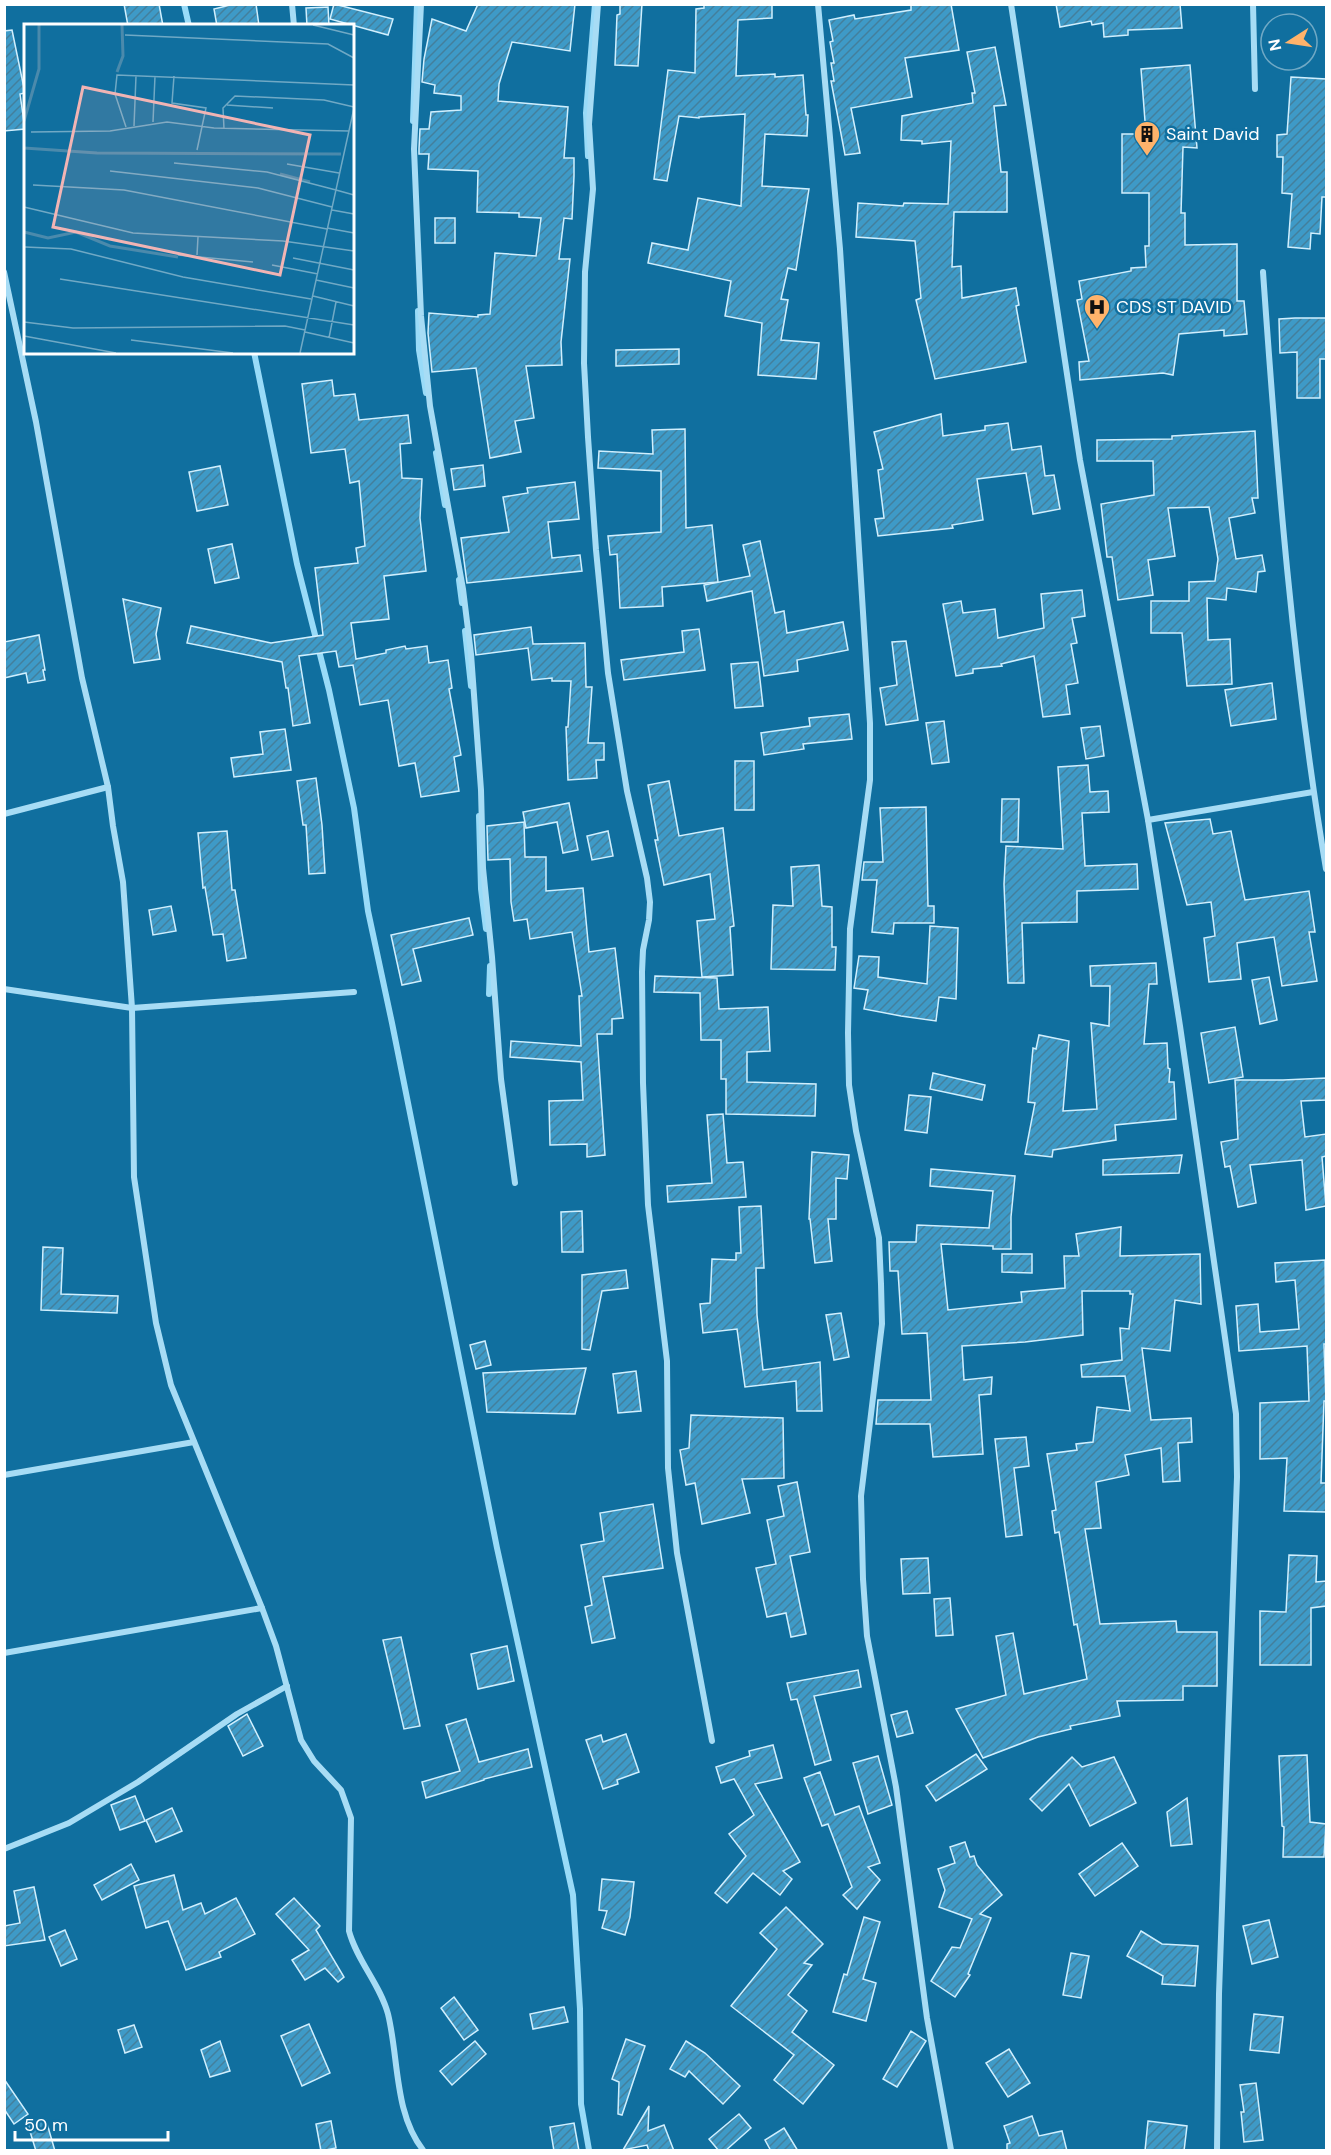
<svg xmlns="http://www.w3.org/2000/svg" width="1331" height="2155" viewBox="0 0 1331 2155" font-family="'DM Sans',sans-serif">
	<defs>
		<pattern id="building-hatch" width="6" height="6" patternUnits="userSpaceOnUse" patternTransform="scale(1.5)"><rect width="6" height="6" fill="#3e9ac7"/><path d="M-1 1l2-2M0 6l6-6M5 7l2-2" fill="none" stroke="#437f9c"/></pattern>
	</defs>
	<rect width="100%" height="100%" fill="#106f9f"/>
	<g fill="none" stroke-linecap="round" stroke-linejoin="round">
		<g stroke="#99dbf8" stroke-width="6">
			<path d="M184,4L189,26"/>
			<path d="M413,121L417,4"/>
			<path d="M588,156L586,113L595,4"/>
			<path d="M418,311L419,350L426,393"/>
			<path d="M254,352L297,564L329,690L354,808L368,911L392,1023L497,1548L573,1895L580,2009L581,2104L589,2150"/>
			<path d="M436,453L445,505"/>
			<path d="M459,580L462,603"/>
			<path d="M465,631L471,686"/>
			<path d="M479,816L481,889L486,929"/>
			<path d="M489,994L490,966"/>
		</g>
	</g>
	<g fill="url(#building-hatch)" stroke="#d0effe" stroke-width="1.5">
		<path d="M124,4H159L163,26H128Z"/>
		<path d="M234,4H256L259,26H217L214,9Z"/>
		<path d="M334,4L393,19L388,35L330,19Z"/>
		<path d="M478,4H575L570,51L512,42L499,84L498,101L568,107L564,158H574V176L572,219L564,218L559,259H570L561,342L562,365L526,366L534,418L515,421L521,452L490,458L476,368L432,372L428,333L429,313L478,317V315L490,314L495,253L536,256L541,218L519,217V213L477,212L478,171L428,169L429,154H419V149L420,129H429L431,112L461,110V96L434,93L435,85L422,82L424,59L432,19L466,31Z"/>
		<path d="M620,4H642L638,66L615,65L617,15L620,14Z"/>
		<path d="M704,4H772V18L738,20L736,76L775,74V77L803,75L806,115H808L807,136L765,134L762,186L809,189L796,270L788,268L781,299L788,300L781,340L819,343L816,379L758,375L762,323L725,316L731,281L648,263L652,243L688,250L698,198L741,206L745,114L699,117V118L679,116L667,181L654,179L668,70L695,73L696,9L704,8Z"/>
		<path d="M911,4H951L959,50L905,58L912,97L851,108L860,153L845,155L831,81H834L831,63H834L830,42L833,41L829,20L854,15L855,19L911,10Z"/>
		<path d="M1056,4H1180L1182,28L1128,30V35L1104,37L1103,23L1092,25L1091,21L1060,27Z"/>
		<path d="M328,7L329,26H307L306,8Z"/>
		<path d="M12,30L25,93L20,94L25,129L4,131V31Z"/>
		<path d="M995,47L1006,105L994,106L1001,172H1007V212H954L952,267L961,266L962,298L1016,288L1019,305L1016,306L1026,362L935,379L916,300L921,298L915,241L856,237L858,203L903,206L904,203L948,204L951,141L922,144V141L901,140L902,116L973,103L972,93H975L967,52Z"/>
		<path d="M1190,65L1197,148L1183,147L1181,213H1185V245L1237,244V301H1244L1247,334L1224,336V330L1179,334L1173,375L1163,373L1080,380L1079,362L1089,361L1077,300L1082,299L1079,281L1131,271V268L1146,267L1145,246H1149V193H1122V134H1146L1141,69Z"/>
		<path d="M1291,77L1326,79V197H1322L1320,234L1311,233L1310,249L1288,247L1292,194L1282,193L1283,157H1277V135L1287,134Z"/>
		<rect x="435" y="218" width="20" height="25"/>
		<path d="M1295,318H1326V359H1320V398H1297V352L1280,353L1279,319Z"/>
		<path d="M679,349V364L616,366V350Z"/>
		<path d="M332,380L334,396L355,394L359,420L408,415L411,443L400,444L402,478L422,479L420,518L426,571L384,576L389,619L351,623L356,659L386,653V650L405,646L406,649L427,646L429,663L448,660L452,688L449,689L461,755L454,757L459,791L421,797L415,763L399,766L388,700L360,705L353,665L339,667L336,651L299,656L310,723L293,726L288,688H286L282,662L187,643L191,626L271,643L323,635L315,568L358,563L356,548L365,546L359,481L350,483L345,449L311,453L302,384Z"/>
		<path d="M941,414L943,436L985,430V426L1008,423L1012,450L1041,446L1045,476L1054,475L1060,509L1033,514L1026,473L977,479L983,520L952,525L953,528L878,536L875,519L884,518L878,470L883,469L874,432Z"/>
		<path d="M685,429L686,528L712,525L718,582L662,587L663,606L620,608L617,554L610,555L608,536L661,532V471L598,468L599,451L653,454L652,430Z"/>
		<path d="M1255,431L1258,498H1252L1255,513L1229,518L1236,559L1262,555L1265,571L1258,572L1256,592L1227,588L1226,600L1207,598L1208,640L1230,639L1232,684L1187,686L1182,633H1151V601H1189V582L1215,581L1218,559L1209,507L1168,508L1175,556L1148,560L1153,595L1118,600L1112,557H1107L1101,504L1154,495L1153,461H1097V440L1172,439V436Z"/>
		<path d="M483,465L485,486L454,490L451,469Z"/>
		<path d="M220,466L228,505L197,511L189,472Z"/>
		<path d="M575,482L579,519L548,522L552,558L580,555L582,571L467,583L461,538L509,532L503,497L528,493L527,488Z"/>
		<path d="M760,541L775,613L784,611L787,633L843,622L848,650L797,660L798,671L764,676L752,591L707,601L704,585L750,576L743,545Z"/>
		<path d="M232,544L239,578L215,583L208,549Z"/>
		<path d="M1082,590L1085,616L1072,618L1077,643L1071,644L1078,683L1066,685L1070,714L1043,717L1034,656L1001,664L1002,666L973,669V673L956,676L943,604L961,601L963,613L995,609L998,638L1044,628L1041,594Z"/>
		<path d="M123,599L161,608L156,634L160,659L134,663Z"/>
		<path d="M531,627L533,644L585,643L586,687H592L588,743H604V760H596L597,778L568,780L566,727H568L571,681H552V678L532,680L528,648L476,655L474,635Z"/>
		<path d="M699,629L705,670L624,680L621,660L684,652L682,631Z"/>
		<path d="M39,635L45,670H43L45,680L28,683L26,673L4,678V642Z"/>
		<path d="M906,641L918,720L886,725L880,688L897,685L892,642Z"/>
		<path d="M758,662L763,706L735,708L731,664Z"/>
		<path d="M1272,683L1276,719L1231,726L1225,690Z"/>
		<path d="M849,714L852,739L803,744L804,749L764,755L761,733L810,726L809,718Z"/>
		<path d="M944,721L949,762L932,764L926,723Z"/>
		<path d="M1100,726L1104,756L1086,759L1081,728Z"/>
		<path d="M285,729L291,770L234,777L231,758L263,754L260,732Z"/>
		<rect x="735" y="761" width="19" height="49"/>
		<path d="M1088,765L1090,792L1108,791L1109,812L1082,813L1085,866L1137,864L1138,889L1077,891V922L1022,923L1024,983H1008L1004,884L1006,846L1063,849L1058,767Z"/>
		<path d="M316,778L322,825L325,873L309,874L306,825H303L297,781Z"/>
		<path d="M669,781L679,836L723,828L734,926L730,927L733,975L702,977L697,921L715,919L710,874L664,885L655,840H658L648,785Z"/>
		<path d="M1002,799H1019L1018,842H1001Z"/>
		<path d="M569,803L578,850L563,853L557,822L526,828L523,812Z"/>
		<path d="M926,807L928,906H934V923H894L893,934L872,932L877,880H862L864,862H883L880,808Z"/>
		<path d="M1210,819L1213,834L1231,831L1245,900L1309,891L1315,932H1309L1317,981L1282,986L1274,937L1237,943L1241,979L1209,982L1204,938L1215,936L1211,902L1187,905L1165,823Z"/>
		<path d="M524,822L525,857H546V891L583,888L589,952L615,948L623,1018L612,1019V1034H597L605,1155L587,1157V1144L550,1145L549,1101L583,1100L581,1062L510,1057L511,1041L581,1046L579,996H582L572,932L530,939L527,919L514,921L511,902L510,859L488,860L487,826Z"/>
		<path d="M227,831L232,890H235L246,958L227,961L223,934L213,935L205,887L203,888L198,833Z"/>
		<path d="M608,831L613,856L592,860L587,836Z"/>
		<path d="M819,865L822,906L832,907V947H836L835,970L771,969L773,905L793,906L791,867Z"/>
		<path d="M171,906L176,931L153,935L149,910Z"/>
		<path d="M469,918L473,935L413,949L421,981L402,985L391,935Z"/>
		<path d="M930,926L958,928L956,999L939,997L936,1021L901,1016L864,1009L868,990L854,988L859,956L879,957L878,977L927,984Z"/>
		<path d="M1156,963L1157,984H1149L1144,1044L1167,1043L1168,1068L1170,1069L1169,1082H1174L1176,1119L1115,1125L1116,1140L1053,1150L1052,1157L1025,1154L1035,1103L1028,1102L1033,1048L1036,1049L1039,1035L1069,1041L1063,1111L1097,1109L1091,1023L1109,1026L1110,986H1091L1090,966Z"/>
		<path d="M655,976L717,978L719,1009L768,1007L770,1051L747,1052V1082L816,1084L815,1116L726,1114V1079H721V1040H701L700,993L654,992Z"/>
		<path d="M1269,977L1277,1020L1260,1024L1252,980Z"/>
		<path d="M1235,1027L1243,1077L1209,1083L1201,1033Z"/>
		<path d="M933,1073L985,1085L982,1100L930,1089Z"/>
		<path d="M1326,1078V1100L1301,1101L1305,1137L1326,1134V1156L1322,1157L1326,1206L1306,1210L1302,1160L1250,1165L1256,1203L1238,1207L1230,1166L1225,1167L1221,1142L1238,1139L1235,1080H1283Z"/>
		<path d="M909,1095L931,1097L927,1133L905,1130Z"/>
		<path d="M723,1114L727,1163L743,1162L746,1197L668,1202L667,1186L712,1183L707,1115Z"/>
		<path d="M812,1152L849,1155L847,1179L836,1178V1219H828L832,1261L815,1263L810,1219H809Z"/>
		<path d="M1182,1155L1179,1173L1103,1175V1160Z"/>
		<path d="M931,1169L1015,1176L1011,1217V1249H993V1246L941,1244L948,1310L1022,1302L1021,1292L1065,1288L1064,1256H1079L1076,1234L1121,1227L1120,1256L1200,1254L1201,1304L1175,1300L1170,1351L1142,1348L1151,1420L1191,1418L1192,1442L1178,1443L1180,1481L1163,1482L1161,1448L1125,1455L1129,1475L1096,1482L1101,1528L1085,1529L1100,1624L1176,1621L1177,1632H1217V1686H1183V1700L1117,1701L1120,1716L1070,1726L1071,1729L1038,1737L983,1758L956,1709L1006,1695L996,1636L1013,1633L1024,1694L1087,1679L1077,1624L1074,1625L1059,1532L1055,1533L1052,1511L1056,1510L1047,1454L1077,1450L1076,1444L1093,1442L1097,1407L1130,1411L1125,1376L1082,1377L1081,1365L1122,1360L1120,1328L1129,1329L1133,1294H1130V1291H1082L1083,1335L1025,1342L962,1346L964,1380L992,1377L991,1394L979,1395L983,1454L933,1457L930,1424H876L878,1400H931L927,1333L902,1334L898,1271H890L889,1242H916L917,1225L989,1228L993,1191L930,1186Z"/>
		<path d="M761,1206L764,1268H756L757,1315L763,1370L820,1362L822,1411H797L796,1381L745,1387L737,1329L703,1333L700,1304L710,1303L712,1259L736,1260V1253H741L739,1207Z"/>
		<path d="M582,1211L583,1252H562L561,1212Z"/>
		<path d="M43,1247L63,1248L61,1294L118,1296L117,1313L41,1310Z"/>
		<path d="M1002,1254H1032V1273L1002,1272Z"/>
		<path d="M1325,1260L1326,1344H1324L1326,1401H1324L1321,1483H1326V1512L1284,1511L1287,1458L1260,1459V1403L1309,1401L1307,1346L1239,1351L1236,1306L1258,1304L1260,1332L1299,1329L1295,1280L1276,1282L1275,1263Z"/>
		<path d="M626,1270L628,1288L602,1291L590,1350L582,1349V1275Z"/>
		<path d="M841,1313L849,1357L834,1360L826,1315Z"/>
		<path d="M485,1341L491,1365L476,1369L470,1345Z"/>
		<path d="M586,1368L575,1414L487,1412L483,1373Z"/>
		<path d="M636,1371L641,1411L618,1413L613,1374Z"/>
		<path d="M691,1415L783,1418L784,1478L742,1479L750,1513L702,1524L695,1483L686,1485L680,1450L689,1448Z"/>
		<path d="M1026,1437L1029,1466L1014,1468L1022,1535L1006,1537L995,1439Z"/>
		<path d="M797,1482L810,1552L790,1556L806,1634L791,1637L786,1613L767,1617L756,1568L776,1564L767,1520L784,1516L778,1486Z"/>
		<path d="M653,1504L663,1568L603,1577L615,1638L592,1643L585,1607L592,1605L581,1545L604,1541L600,1513Z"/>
		<path d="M1289,1555L1317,1556L1316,1582L1326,1581V1606L1311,1608V1665H1260V1611L1286,1612Z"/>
		<path d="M928,1558L930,1593L903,1594L901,1559Z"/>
		<path d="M950,1598L953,1635L936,1636L934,1599Z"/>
		<path d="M401,1637L420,1726L404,1729L383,1640Z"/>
		<path d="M507,1646L514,1681L478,1689L471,1654Z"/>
		<path d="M858,1670L861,1687L814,1696L831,1760L815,1765L797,1699L791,1700L787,1683Z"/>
		<path d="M907,1711L913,1733L897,1737L891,1715Z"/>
		<path d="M247,1714L263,1746L243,1756L228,1726Z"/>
		<path d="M466,1719L479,1762L528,1749L532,1767L484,1779V1780L426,1798L422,1782L460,1771L446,1725Z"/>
		<path d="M626,1734L639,1772L617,1780L618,1784L603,1789L586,1740L601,1735L603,1742Z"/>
		<path d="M773,1745L782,1778L755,1784L800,1862L783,1871L792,1879L780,1895L753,1873L727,1903L715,1893L746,1856L729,1834L754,1815L734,1779L721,1783L716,1767L750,1756L749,1751Z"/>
		<path d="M976,1754L987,1769L936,1801L926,1786Z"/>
		<path d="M1307,1755L1310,1822L1326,1824L1324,1857H1283L1284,1827L1282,1826L1279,1756Z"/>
		<path d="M878,1756L892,1805L868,1814L853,1763Z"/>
		<path d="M1072,1757L1082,1767L1114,1757L1136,1803L1090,1826L1069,1784L1042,1811L1030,1799Z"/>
		<path d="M820,1772L835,1815L859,1806L880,1863L868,1867L880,1880L857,1909L843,1895L852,1887L828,1824L822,1826L804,1778Z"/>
		<path d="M135,1796L145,1821L120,1830L111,1805Z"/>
		<path d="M1187,1798L1192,1844L1171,1846L1167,1812Z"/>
		<path d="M172,1808L182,1831L156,1842L146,1820Z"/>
		<path d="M965,1842L970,1857L974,1856L977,1865L1002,1895L980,1914L991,1918L968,1974L970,1975L955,1997L931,1981L952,1947L960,1948L972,1919L939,1907L945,1890L938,1869L955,1863L950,1847Z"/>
		<path d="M1122,1843L1138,1866L1095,1896L1079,1874Z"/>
		<path d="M131,1864L139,1880L102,1900L94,1885Z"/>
		<path d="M174,1875L183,1910L201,1903L205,1914L236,1898L255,1934L219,1952L221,1957L186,1970L168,1921L146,1928L134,1886Z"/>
		<path d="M602,1879L634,1882L630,1917L625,1935L602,1928L607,1911L599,1910Z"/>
		<path d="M34,1887L45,1940L4,1946V1926L20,1923L14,1891Z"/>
		<path d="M294,1898L320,1926L316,1930L344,1977L338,1982L325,1968L305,1980L292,1960L309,1950L276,1914Z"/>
		<path d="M786,1907L823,1944L804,1963L812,1965L788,1995L807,2011L792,2032L834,2065L803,2104L774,2080L794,2055L731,2006L777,1949L760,1933Z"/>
		<path d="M864,1917L880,1922L863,1979L876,1983L866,2021L833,2012L844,1974L847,1975Z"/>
		<path d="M1269,1920L1278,1957L1252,1964L1243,1926Z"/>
		<path d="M65,1930L77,1959L61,1966L49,1937Z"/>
		<path d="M1141,1931L1162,1944L1198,1946L1195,1986L1162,1984L1163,1976L1127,1956Z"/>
		<path d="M1071,1953L1089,1956L1081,1998L1063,1995Z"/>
		<path d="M454,1997L478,2030L464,2040L441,2008Z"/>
		<path d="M564,2007L568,2022L533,2029L530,2014Z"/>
		<path d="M1254,2014L1283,2017L1279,2053L1250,2050Z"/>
		<path d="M309,2024L330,2073L302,2086L281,2036Z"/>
		<path d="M134,2025L142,2047L125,2053L118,2030Z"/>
		<path d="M911,2031L926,2041L897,2087L883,2079Z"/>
		<path d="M626,2039L645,2046L622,2115L618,2114L619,2082L612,2079Z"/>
		<path d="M220,2041L230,2071L210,2077L201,2050Z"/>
		<path d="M475,2041L486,2054L452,2085L440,2071Z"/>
		<path d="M686,2041L705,2053L740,2086L723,2104L689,2071L685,2077L670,2069Z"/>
		<path d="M1009,2049L1030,2083L1008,2097L986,2063Z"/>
		<path d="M4,2079L28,2114L14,2124L4,2109Z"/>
		<path d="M1256,2083L1263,2140L1244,2142L1241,2112H1244L1240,2085Z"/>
		<path d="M649,2106L648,2131L664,2125L674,2151H649L647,2145L623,2150Z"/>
		<path d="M739,2114L751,2128L725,2151H719L709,2139Z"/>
		<path d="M1032,2116L1039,2136L1062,2131L1067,2151H1007V2144L1010,2143L1004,2126Z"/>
		<path d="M46,2120L55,2151H36L28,2125Z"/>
		<path d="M331,2121L336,2148L321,2151L316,2124Z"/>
		<path d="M1148,2121L1187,2126L1184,2151H1145Z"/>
		<path d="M574,2123L579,2151H554L550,2127Z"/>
		<path d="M784,2128L798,2151H771L765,2140Z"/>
	</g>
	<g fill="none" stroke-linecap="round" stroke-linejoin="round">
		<g stroke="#a7dcf5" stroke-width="6">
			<path d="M292,4L294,26"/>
			<path d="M421,4L414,149L421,316L430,406L463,589L471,654L481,790L483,868L492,957L501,1079L515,1183"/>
			<path d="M598,4L589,124L593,189L585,272L584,363L588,437L596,550L608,673L627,791L647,878L650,902L649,920L643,950L642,972L643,1083L648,1205L667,1361L668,1468L677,1553L712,1741"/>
			<path d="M818,4L840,249L870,723V780L850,929L848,1033L849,1085L856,1131L879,1238L881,1284L882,1324L861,1496L863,1579L867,1636L896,1787L927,2018L951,2150"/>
			<path d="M1011,4L1080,460L1148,820L1180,1026L1236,1414L1237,1477L1219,1994L1217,2150"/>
			<path d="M1253,4L1255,89"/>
			<path d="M4,272L36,422L82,678L108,787L113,826L123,882L132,1008L134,1177L156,1323L171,1385L262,1608L276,1646L301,1740L314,1761L341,1790L351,1818L349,1931C357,1961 380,1984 388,2014C399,2059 394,2113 423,2150"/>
			<path d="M1263,272C1277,472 1293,672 1326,869"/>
			<path d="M4,814L108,787"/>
			<path d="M1148,820L1313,792"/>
			<path d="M4,989L132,1008L354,992"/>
			<path d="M4,1475L194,1442"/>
			<path d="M4,1653L262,1608"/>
			<path d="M4,1849L69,1823L138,1782L237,1714L287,1686"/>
		</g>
	</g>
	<defs>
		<g id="building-pin" transform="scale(1.35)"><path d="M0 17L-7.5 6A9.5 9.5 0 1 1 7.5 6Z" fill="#ffb36b" stroke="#106f9f"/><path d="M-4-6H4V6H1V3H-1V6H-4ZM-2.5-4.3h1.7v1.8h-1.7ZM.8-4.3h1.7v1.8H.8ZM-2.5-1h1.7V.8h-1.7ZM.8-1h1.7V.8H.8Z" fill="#111"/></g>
		<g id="hospital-pin" transform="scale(1.35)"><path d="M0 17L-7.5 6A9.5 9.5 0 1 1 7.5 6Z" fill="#ffb36b" stroke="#106f9f"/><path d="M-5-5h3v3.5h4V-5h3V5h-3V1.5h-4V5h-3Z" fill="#111"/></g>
	</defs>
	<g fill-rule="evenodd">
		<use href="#building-pin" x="1147" y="134"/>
		<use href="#hospital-pin" x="1097" y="307"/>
	</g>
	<g text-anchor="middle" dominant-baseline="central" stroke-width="5" stroke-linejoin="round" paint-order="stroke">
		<g font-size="18" fill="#fff" stroke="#106f9f" text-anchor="start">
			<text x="1166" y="134">Saint David</text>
			<text x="1116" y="307">CDS ST DAVID</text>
		</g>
	</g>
	<g transform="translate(24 24)">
		<rect width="330" height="330" fill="#106f9f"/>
		<path fill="none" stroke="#4b8aac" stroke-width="3" d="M93,48L99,32L98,1M0,97L15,45V1M0,124L73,129L317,130M256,150L286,158M0,208L24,214L52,208L86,222L154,233"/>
		<path fill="none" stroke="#70a9c5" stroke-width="1.5" d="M289,1L330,11M101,11L304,20L330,34M150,52L148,79L182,84L173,126M203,81L249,84M129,98L131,52M110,102L112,52M102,103L91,70L93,51L330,61M200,105L199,84L211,72L300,76L330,83M7,108L86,107L143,98L190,104L325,107M150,139L243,148L312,166M263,140L315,149M86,147L234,164L308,183M9,161L100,166L303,205M312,166L330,171M0,183L109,209L259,217L330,227M308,186L330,190M303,204L330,209M1,223L47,225L159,253L287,275M154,231L229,238M173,231L174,213M269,234L330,246M248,241L294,250M36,255L330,301M292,256L330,264M289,272L330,282M0,298L49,304L261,302L281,306M281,308L330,319M0,312L92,329M305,314L312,278M107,316L209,329M276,329L330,84"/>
		<path fill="#f1b4b4" fill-opacity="0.15" stroke="#f1b4b4" stroke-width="3" d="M59,63L286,111L256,251L29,203Z"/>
		<rect width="330" height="330" fill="none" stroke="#fff" stroke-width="3"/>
	</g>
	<rect width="1331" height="2155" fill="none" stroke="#ffffff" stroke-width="12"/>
	<g transform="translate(1289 42) rotate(258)"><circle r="28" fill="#106f9f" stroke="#70a9c5" stroke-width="1.5"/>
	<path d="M0-4.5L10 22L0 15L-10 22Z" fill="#ffb36b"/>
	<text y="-9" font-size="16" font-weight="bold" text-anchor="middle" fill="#ffffff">N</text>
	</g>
	<path d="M15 2131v9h153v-9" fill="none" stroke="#ffffff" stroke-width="3"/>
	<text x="24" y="2131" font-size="18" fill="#ffffff" stroke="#106f9f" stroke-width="4.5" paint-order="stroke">50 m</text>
</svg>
